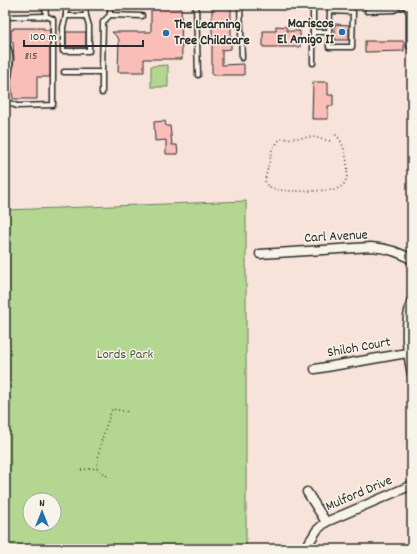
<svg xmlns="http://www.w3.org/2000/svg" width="417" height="554" viewBox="0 0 417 554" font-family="Dekko,sans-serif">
	<rect width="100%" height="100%" fill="#f8e3da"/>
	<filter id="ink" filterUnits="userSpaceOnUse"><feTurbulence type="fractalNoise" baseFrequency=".025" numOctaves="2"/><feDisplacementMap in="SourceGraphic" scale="8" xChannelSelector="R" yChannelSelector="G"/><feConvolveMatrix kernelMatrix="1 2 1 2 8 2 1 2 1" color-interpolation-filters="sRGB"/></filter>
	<g filter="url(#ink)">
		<g fill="#b3d791" stroke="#6f815e" fill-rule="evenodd">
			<path d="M168,65V87H151V66Z"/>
			<path d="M246,201V549H5V210ZM30,500H54V524H30Z"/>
		</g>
		<g fill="#fabeb9" stroke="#2b2b2b">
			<path d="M212,5H231V49L222,50V65L244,64V75H212Z"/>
			<path d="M151,7H181L182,59H144V72H118L119,39L112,32H151Z"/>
			<path d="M335,24L349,25V40H335Z"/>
			<path d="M276,26L287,27V31H300V47H263V31H276Z"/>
			<path d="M13,28H44V30H50V77H37V99H13L11,82L14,59L13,42H11V30H13Z"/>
			<rect x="66" y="32" width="20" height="15"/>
			<path d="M365,41H404V51L365,52Z"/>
			<path d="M313,82H328V95H333V106H328V119H312Z"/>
			<path d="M165,121L166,126H170L172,145H177L178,154H166V140L155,141L154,122Z"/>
		</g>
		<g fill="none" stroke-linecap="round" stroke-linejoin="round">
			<g stroke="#2b2b2b" stroke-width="7">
				<g id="service">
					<path d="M45,5L46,16"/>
					<path d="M66,5V16L63,27V51H89V26L86,16L85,5"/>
					<path d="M196,5L198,75"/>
					<path d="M240,5L242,58"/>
					<path d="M406,5L409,14V46H412"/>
					<path d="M367,11L394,10L404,5"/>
					<path d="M110,15L142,16"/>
					<path d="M66,16H86"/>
					<path d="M5,17L46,16L53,19V105L17,106L5,101"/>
					<path d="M313,32H329V47H352L353,12L330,11L329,32"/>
					<path d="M5,41C14,55 10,77 5,91"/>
					<path d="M313,63V5"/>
					<path d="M64,72H102L103,22L110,15V5"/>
					<path d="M102,93V72"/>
				</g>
			</g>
			<g stroke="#2b2b2b" stroke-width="11">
				<g id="minor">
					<path d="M260,254L371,247C386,248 399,251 412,260"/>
					<path d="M412,299C404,325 406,348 412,374"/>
					<path d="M315,369L407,353"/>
					<path d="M307,492L326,522"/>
					<path d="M305,549L317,530L326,522L412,485"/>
				</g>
			</g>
			<g stroke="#2b2b2b" stroke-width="1.5" stroke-dasharray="1 3" stroke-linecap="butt">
				<path d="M330,141L313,137L280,139L272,150L265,180L266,184C274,195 320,190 334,190C339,188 344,186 346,180C350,168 345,139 333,133"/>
				<path d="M81,470L97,468"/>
				<path d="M107,476L97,468C98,448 105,429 112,409L129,412"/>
			</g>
			<use href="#service" stroke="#f7f3e8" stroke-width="4"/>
			<use href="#minor" stroke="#f7f3e8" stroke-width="8"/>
		</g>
	</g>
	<g fill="#1f6fb2" stroke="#f7f3e8" stroke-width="1.5">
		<circle cx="342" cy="32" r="4"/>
		<circle cx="166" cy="33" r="4"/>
	</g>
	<g text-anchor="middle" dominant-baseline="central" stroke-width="3" stroke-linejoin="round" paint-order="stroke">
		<g font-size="12" fill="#5f504e">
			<text x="31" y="56">815</text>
		</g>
		<g font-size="14" font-weight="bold" fill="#2b2b2b" stroke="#f7f3e8" text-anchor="end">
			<text x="334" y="24">Mariscos<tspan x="334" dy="16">El Amigo II</tspan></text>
			<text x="174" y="25" text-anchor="start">The Learning<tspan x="174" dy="16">Tree Childcare</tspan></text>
		</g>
		<g font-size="14" fill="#2b2b2b" stroke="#f7f3e8">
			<text transform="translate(336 237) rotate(-3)">Carl Avenue</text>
			<text transform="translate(359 348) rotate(-10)">Shiloh Court</text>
			<text transform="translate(359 494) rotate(-23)">Mulford Drive</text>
		</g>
		<g font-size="14" fill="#4d5644" stroke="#f7f3e8">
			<text x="125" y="355">Lords Park</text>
		</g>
	</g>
	<rect width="417" height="554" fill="none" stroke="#f7f3e8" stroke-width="20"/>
	<rect x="10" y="10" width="397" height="534" fill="none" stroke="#2b2b2b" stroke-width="1.5" filter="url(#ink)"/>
	<g transform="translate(42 512)"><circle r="19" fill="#f7f3e8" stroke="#a5a39c"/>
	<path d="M0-3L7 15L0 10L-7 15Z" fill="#1f6fb2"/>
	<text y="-6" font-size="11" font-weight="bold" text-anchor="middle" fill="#2b2b2b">N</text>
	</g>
	<path d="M24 40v6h119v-6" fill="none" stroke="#2b2b2b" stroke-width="2"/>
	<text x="30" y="40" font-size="12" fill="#2b2b2b" stroke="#f7f3e8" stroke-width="3" paint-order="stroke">100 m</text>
</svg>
